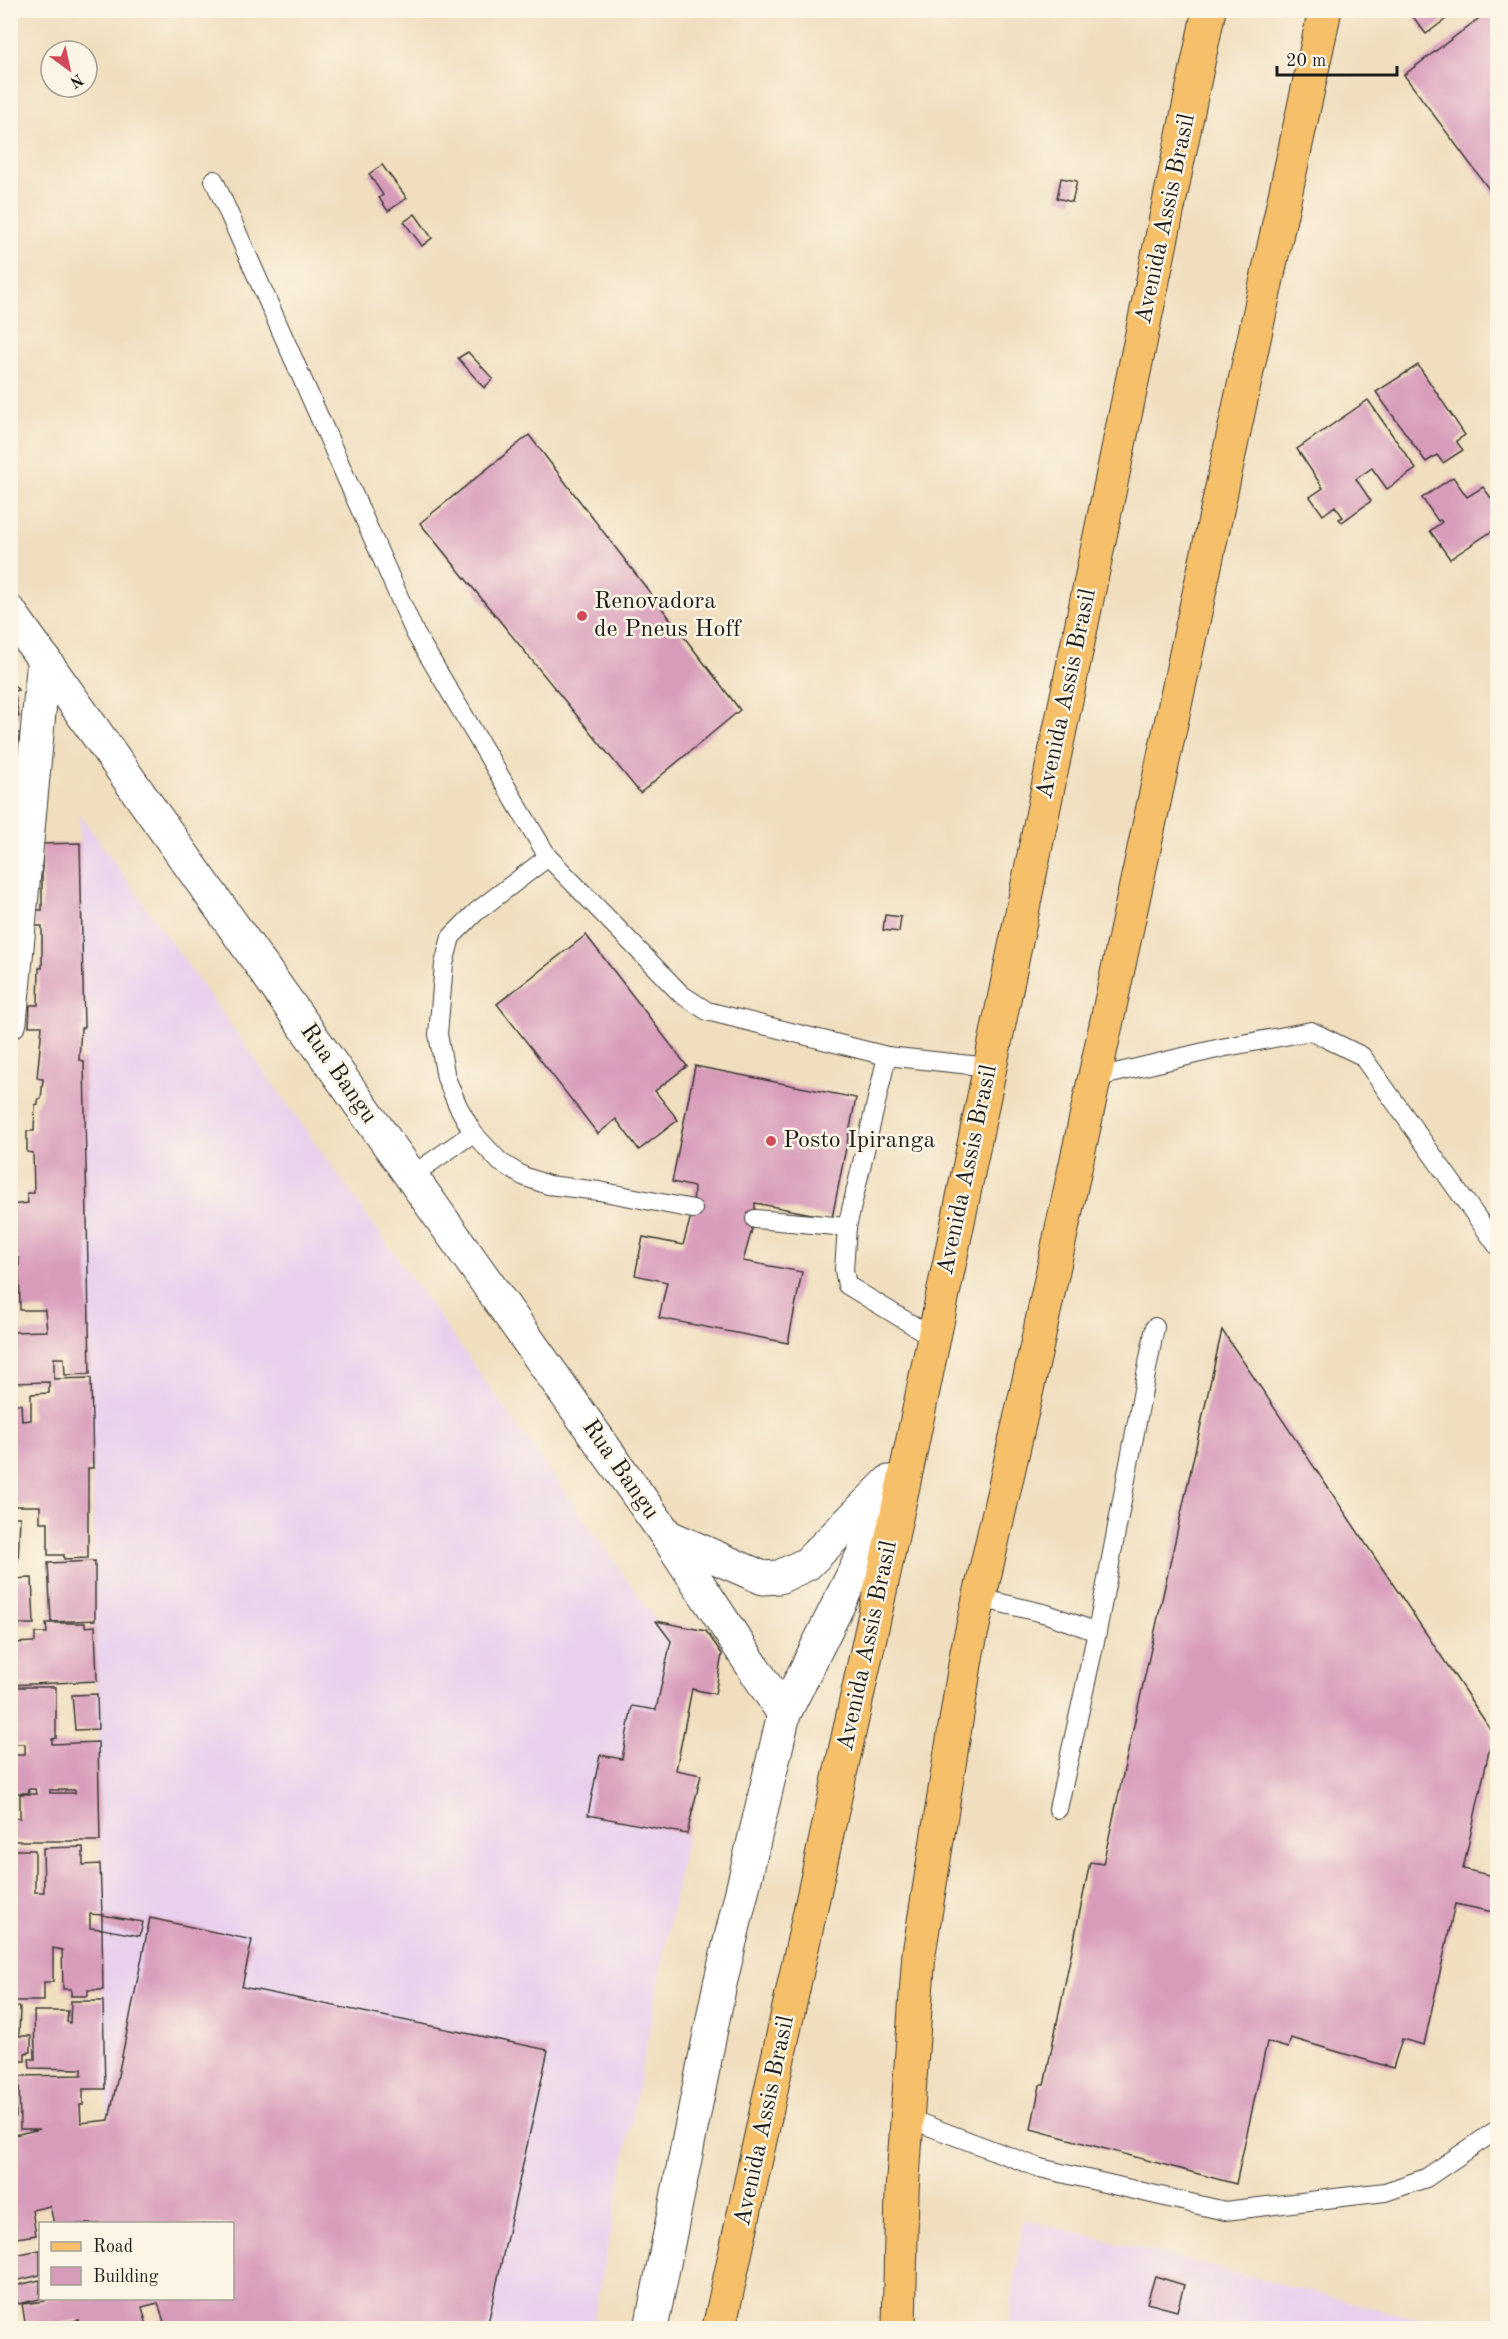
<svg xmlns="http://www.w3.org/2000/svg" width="1508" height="2339" viewBox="0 0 1508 2339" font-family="'Old Standard TT',serif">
	<rect width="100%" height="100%" fill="#fcf5e5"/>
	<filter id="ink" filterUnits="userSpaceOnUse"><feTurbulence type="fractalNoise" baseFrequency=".0167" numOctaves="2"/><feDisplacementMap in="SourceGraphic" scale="12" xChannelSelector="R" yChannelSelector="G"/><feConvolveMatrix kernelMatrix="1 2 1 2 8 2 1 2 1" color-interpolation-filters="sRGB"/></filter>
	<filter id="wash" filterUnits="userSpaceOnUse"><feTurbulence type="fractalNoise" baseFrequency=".008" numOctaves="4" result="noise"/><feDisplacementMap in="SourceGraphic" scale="24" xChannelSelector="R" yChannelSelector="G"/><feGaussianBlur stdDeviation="1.35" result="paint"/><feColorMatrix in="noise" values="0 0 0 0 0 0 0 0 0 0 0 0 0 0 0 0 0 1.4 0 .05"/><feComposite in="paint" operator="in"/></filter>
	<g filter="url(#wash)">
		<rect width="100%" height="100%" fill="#f0debe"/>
		<g fill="#e9d1ed">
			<path d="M79,813L671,1641L656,1710L632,1706L622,1759L600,1755L588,1815L687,1834L592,2328H165L157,2299L232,2298V2224L109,2120L105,2089Z"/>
			<path d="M1023,2219L1453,2328H1008Z"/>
		</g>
		<g id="blocks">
			<g fill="#d89cbb" fill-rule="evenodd">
				<path d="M1408,10H1458L1426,34Z"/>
				<path d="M1490,10H1498V193L1494,196L1404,75Z"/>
				<path d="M382,165L407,198L388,211L379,198L383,195L369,174Z"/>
				<path d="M1061,178L1077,181L1072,202L1057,198Z"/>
				<path d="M415,214L432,238L422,246L404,222Z"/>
				<path d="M468,352L493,379L484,388L458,358Z"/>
				<path d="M1418,365L1465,435L1456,441L1463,450L1443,463L1437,455L1426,462L1376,392Z"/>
				<path d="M1368,400L1416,469L1387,489L1372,468L1356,479L1371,501L1342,522L1339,519L1343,517L1335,506L1323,515L1310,497L1323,488L1297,449Z"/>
				<path d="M529,435L740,710L640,793L420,523Z"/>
				<path d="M1453,477L1467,497L1483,487L1498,507V527L1450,559L1430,531L1442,522L1440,520L1438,521L1422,498Z"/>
				<path d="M10,680L18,690L14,691L19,717L10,719Z"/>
				<path d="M20,733L14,761L10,762V734Z"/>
				<path d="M80,843L84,1028H81L79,1060L84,1061L90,1374L65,1375L64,1358H54V1379L91,1378L93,1468H88V1558L64,1559V1555H48V1522H40V1506H10V1404H21L22,1421L31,1420V1394L49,1393V1382L10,1383V1332L47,1331L45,1310H20L19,1258H10V1205L28,1203L27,1193H34L33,1153L27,1152V1131H34L35,1105L38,1104V1099H41L43,1079L37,1078L42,1026H29L30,1005H38L39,968H42V926H34L35,910H42V844Z"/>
				<path d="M885,915L901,917L899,932L883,930Z"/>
				<path d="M586,935L687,1066L655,1091L678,1120L639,1150L616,1119L598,1134L497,1004Z"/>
				<path d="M695,1066L856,1098L832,1218L755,1203V1219L743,1261L802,1272L788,1343L659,1318L667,1282L635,1275L643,1237L683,1245L693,1209L694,1187L672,1182Z"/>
				<path d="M1222,1330L1493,1733L1463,1869L1498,1877V1913L1455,1904L1424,2045L1402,2039L1393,2068L1291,2038L1288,2048L1267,2042L1236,2184L1031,2129L1040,2085H1044L1045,2081L1090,1862L1103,1864Z"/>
				<path d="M10,1517H20L18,1562H10Z"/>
				<path d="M95,1561V1620L51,1622L48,1563Z"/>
				<path d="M32,1578L34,1624H10V1579Z"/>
				<path d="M656,1621L706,1631L722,1654L715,1694L692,1689L676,1770L701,1775L687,1834L588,1815L600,1755L622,1759L632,1706L656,1710L671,1641Z"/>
				<path d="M46,1623H85V1627L95,1626L97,1681L10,1685V1643L35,1642V1633H47Z"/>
				<path d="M10,1687H56V1738L52,1739V1744L98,1742L100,1841H10V1818H20V1794H36L35,1789H28L29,1793H10V1755H25V1744H10ZM50,1790H75V1793H50Z"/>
				<path d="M97,1694L98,1729L75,1730L72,1695Z"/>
				<path d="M83,1847V1865L100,1864L102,1915L90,1914V1928L102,1929L103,1990H88V1996H71V1989H63L62,1950L53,1948V1982H44V2001H10V1850H35V1892H44L43,1848Z"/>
				<path d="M102,1915L143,1922L140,1936L102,1929Z"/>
				<path d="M150,1918L252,1940L242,1987L548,2050L487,2328H80L78,2320L54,2325L53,2322L50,2323L51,2328H26L22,2304L45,2301L44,2298H232V2224H54L50,2206L32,2210L36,2235L10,2239V2136L40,2129H20L19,2076L82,2075V2069L30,2068L29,2059H35L34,2011H68L67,2022L70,2023L71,2001H103L105,2089H83V2105H80L81,2123L109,2120ZM158,2303L164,2322L147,2326L142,2307Z"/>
				<path d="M10,2007H20L19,2036H31V2052L25,2053V2061H10Z"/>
				<path d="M10,2069H15L16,2117H10Z"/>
				<path d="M40,2250V2275L11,2282L10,2256Z"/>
				<path d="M1155,2276L1184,2285L1177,2311L1147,2303Z"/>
				<path d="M40,2280V2299L18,2304L14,2286Z"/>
			</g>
		</g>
	</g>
	<g filter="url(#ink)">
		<use href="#blocks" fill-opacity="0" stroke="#3c3934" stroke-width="1.5"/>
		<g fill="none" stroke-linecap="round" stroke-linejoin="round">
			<g stroke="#3c3934" stroke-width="20">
				<g id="service">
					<path d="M214,180L415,633L548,857"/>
					<path d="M1094,1078L1221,1048L1311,1031L1362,1056L1498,1247"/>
					<path d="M473,1133L458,1106L446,1078L438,1034L444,964L451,937L476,912L548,857L681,994L707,1011L887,1056"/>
					<path d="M411,1176L473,1133L500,1162L523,1176L548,1185L599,1191L693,1209"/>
					<path d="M755,1219L847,1227"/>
					<path d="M934,1338L847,1285L844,1270L847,1227L887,1056L989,1067"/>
					<path d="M980,1598L1047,1614L1097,1632L1058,1809"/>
					<path d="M1097,1632L1155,1327"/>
					<path d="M907,2118L1040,2168L1225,2211L1385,2192L1426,2178L1498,2129"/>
				</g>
			</g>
			<g stroke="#3c3934" stroke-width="35">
				<g id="minor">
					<path d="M10,612L667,1536L784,1714"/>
					<path d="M10,1022L44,659"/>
					<path d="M667,1536L763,1578L779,1577L807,1564L889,1482"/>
					<path d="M651,2328L720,1984L784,1714L898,1484"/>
				</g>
			</g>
			<g stroke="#3c3934" stroke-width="35">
				<g id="primary">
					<path d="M719,2328L908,1463L1209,10"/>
					<path d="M899,2328L902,2192L919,1953L967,1652L1033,1363L1325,10"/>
				</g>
			</g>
			<use href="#service" stroke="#fff" stroke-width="18"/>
			<use href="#minor" stroke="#fff" stroke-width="33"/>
			<use href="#primary" stroke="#f6c06b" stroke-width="33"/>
		</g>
	</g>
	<g fill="#d1495b" stroke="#fcf5e5" stroke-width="2">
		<circle cx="582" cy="616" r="6"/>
		<circle cx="771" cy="1141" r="6"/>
	</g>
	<g text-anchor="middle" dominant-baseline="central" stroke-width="5" stroke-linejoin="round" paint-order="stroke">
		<g font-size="24" fill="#1c1c1c" stroke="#fcf5e5">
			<text transform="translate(1166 219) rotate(-78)">Avenida Assis Brasil</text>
			<text transform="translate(1067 694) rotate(-78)">Avenida Assis Brasil</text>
			<text transform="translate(338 1074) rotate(55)">Rua Bangu</text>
			<text transform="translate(968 1170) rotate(-78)">Avenida Assis Brasil</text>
			<text transform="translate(620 1470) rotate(55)">Rua Bangu</text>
			<text transform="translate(868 1646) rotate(-78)">Avenida Assis Brasil</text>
			<text transform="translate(765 2121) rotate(-78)">Avenida Assis Brasil</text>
		</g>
		<g font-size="24" fill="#1c1c1c" stroke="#fcf5e5" text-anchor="start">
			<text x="594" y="602">Renovadora<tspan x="594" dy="28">de Pneus Hoff</tspan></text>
			<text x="783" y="1141">Posto Ipiranga</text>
		</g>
	</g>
	<rect width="1508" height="2339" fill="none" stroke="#fcf5e5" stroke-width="36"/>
	<rect x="39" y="2222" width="195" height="78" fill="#fcf5e5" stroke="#a29e95" stroke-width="1.5"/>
	<rect x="51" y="2242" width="30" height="9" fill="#f6c06b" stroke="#a29e95" stroke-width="1.5"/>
	<text x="93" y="2252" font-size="18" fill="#1c1c1c">Road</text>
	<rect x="51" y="2267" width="30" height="18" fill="#d89cbb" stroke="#a29e95" stroke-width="1.5"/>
	<text x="93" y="2282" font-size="18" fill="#1c1c1c">Building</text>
	<g transform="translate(69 69) rotate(147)"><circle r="28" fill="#fcf5e5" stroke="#a29e95" stroke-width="1.5"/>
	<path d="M0-4.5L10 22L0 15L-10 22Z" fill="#d1495b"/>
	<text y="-9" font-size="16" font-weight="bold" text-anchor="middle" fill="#1c1c1c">N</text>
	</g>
	<path d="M1277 66v9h120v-9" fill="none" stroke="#1c1c1c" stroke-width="3"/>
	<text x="1286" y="66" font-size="18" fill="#1c1c1c" stroke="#fcf5e5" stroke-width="4.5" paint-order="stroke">20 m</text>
</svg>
